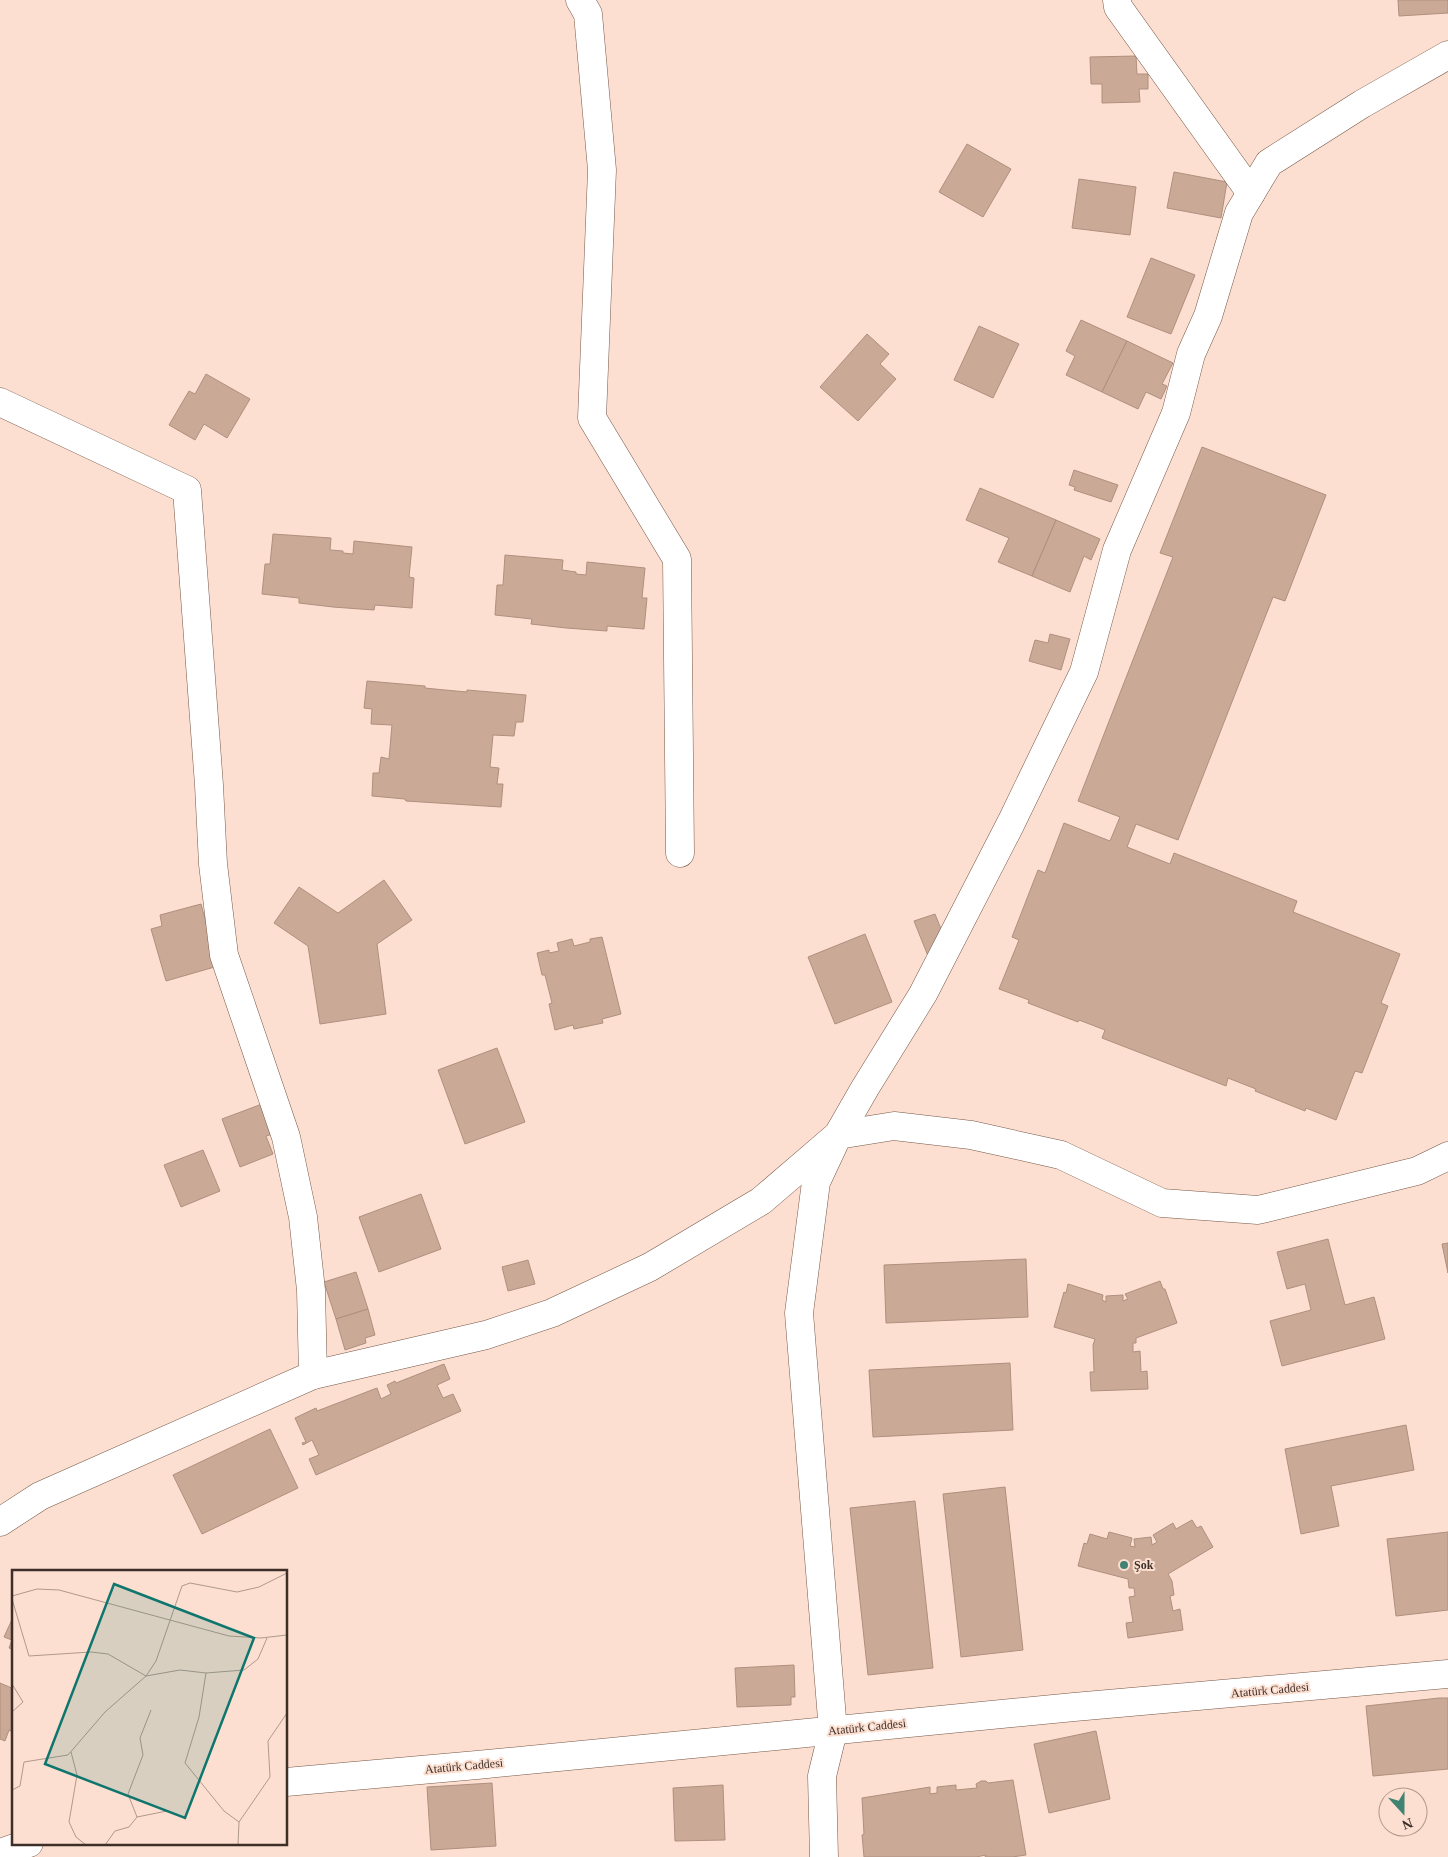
<svg xmlns="http://www.w3.org/2000/svg" width="1448" height="1857" viewBox="0 0 1448 1857" font-family="'Times New Roman',serif">
	<rect width="100%" height="100%" fill="#fcdfd0"/>
	<g fill="#cba997" stroke="#b08f7e">
		<path d="M1398,0H1448V13L1399,16Z"/>
		<path d="M1136,56L1137,74H1148V89H1139L1140,102L1102,103V84H1091L1090,57Z"/>
		<path d="M967,144L1011,169L983,217L939,192Z"/>
		<path d="M1174,172L1227,182L1221,218L1167,208Z"/>
		<path d="M1079,179L1136,187L1130,235L1072,228Z"/>
		<path d="M1151,258L1195,275L1171,334L1127,317Z"/>
		<path d="M1081,320L1127,341L1102,392L1066,375L1075,356L1066,351Z"/>
		<path d="M979,326L1019,344L993,398L954,380Z"/>
		<path d="M867,334L889,354L880,364L896,379L858,421L820,387Z"/>
		<path d="M1127,341L1173,363L1162,384L1167,386L1161,399L1146,392L1138,409L1102,392Z"/>
		<path d="M206,374L250,399L227,438L204,424L195,440L169,425L189,391L195,394Z"/>
		<path d="M1202,447L1326,495L1285,601L1273,597L1178,840L1136,824L1127,847L1170,864L1174,853L1297,901L1293,912L1400,954L1381,1003L1388,1006L1362,1073L1355,1071L1336,1120L1306,1108L1305,1111L1255,1091L1256,1089L1228,1078L1226,1086L1102,1038L1105,1030L1079,1020L1078,1022L1028,1003L1029,1000L999,989L1019,940L1012,937L1038,870L1045,873L1064,823L1110,841L1120,817L1078,801L1173,557L1160,553Z"/>
		<path d="M1074,470L1118,485L1111,502L1074,490L1075,487L1069,485Z"/>
		<path d="M980,488L1056,520L1032,576L998,562L1009,538L966,520Z"/>
		<path d="M1056,520L1100,539L1091,560L1084,556L1070,592L1032,576Z"/>
		<path d="M273,534L331,538L330,550L343,551V553L353,554L354,541L412,547L409,577L414,578L412,608L375,605L374,610L333,607L299,603V598L262,594L265,564H270Z"/>
		<path d="M505,555L563,560L562,570L576,572V574L586,575L587,562L645,568L642,598H647L644,629L607,626V631L566,628L531,624L532,619L495,615L497,585H503Z"/>
		<path d="M1050,634L1070,639L1061,670L1029,661L1035,640L1048,643Z"/>
		<path d="M367,681L425,686V688L445,690L467,692V690L526,695L523,722H516L514,736L493,735L490,767L499,768L497,784H503L501,807L406,801L405,799L372,796L373,773H379L381,757L389,759L392,725L371,724L372,709L364,708Z"/>
		<path d="M384,880L412,920L377,944L386,1014L320,1024L308,946L274,923L299,887L338,913Z"/>
		<path d="M201,904L218,966L166,981L151,929L162,926L160,915Z"/>
		<path d="M935,914L943,934L930,961L914,921Z"/>
		<path d="M865,934L892,1002L835,1024L808,957Z"/>
		<path d="M602,937L621,1014L602,1019L603,1023L574,1029L573,1025L555,1030L549,1004L552,1003L545,975H542L537,953L549,950V953L559,951L557,943L572,939L574,946L590,942V939Z"/>
		<path d="M497,1048L525,1122L465,1144L438,1070Z"/>
		<path d="M262,1104L273,1134L266,1136L273,1154L240,1167L222,1119Z"/>
		<path d="M203,1150L220,1191L181,1207L164,1165Z"/>
		<path d="M421,1194L441,1249L379,1272L359,1217Z"/>
		<path d="M1328,1239L1345,1305L1374,1297L1385,1339L1282,1366L1270,1321L1311,1310L1305,1284L1287,1289L1277,1252Z"/>
		<path d="M1448,1243V1273L1442,1244Z"/>
		<path d="M1026,1259L1028,1317L886,1323L884,1265Z"/>
		<path d="M528,1260L535,1284L508,1291L502,1267Z"/>
		<path d="M356,1272L368,1309L336,1319L324,1282Z"/>
		<path d="M1160,1281L1163,1289H1165L1177,1323L1136,1338V1343H1133V1352L1140,1351L1141,1372L1147,1371L1148,1389L1091,1391L1090,1372H1094L1093,1345L1095,1339L1054,1327L1064,1292L1066,1293L1068,1284L1103,1295L1102,1300L1106,1302V1296L1123,1295V1301L1128,1299L1125,1294Z"/>
		<path d="M368,1309L375,1335L365,1338L366,1343L345,1350L336,1319Z"/>
		<path d="M1010,1363L1013,1430L873,1437L869,1370Z"/>
		<path d="M444,1364L450,1379L437,1385L443,1398L453,1394L461,1411L316,1475L309,1459L319,1455L312,1440L303,1445L302,1443L306,1442L295,1418L316,1408L317,1411L377,1388L381,1399L391,1394L387,1385L395,1381L396,1383Z"/>
		<path d="M1406,1425L1414,1470L1331,1486L1339,1526L1301,1534L1285,1449Z"/>
		<path d="M270,1429L298,1488L202,1534L173,1475Z"/>
		<path d="M1005,1487L1023,1650L961,1657L943,1494Z"/>
		<path d="M915,1501L933,1668L868,1675L850,1508Z"/>
		<path d="M1192,1520L1197,1528L1201,1526L1213,1547L1168,1574L1172,1581L1174,1595L1170,1596L1173,1611L1180,1609L1183,1630L1128,1638L1126,1623L1133,1622L1129,1597L1135,1596L1134,1588H1129L1128,1579L1078,1566L1084,1543L1087,1544L1090,1534L1107,1539L1109,1532L1132,1538L1130,1546L1135,1547L1134,1539L1151,1537L1152,1545L1157,1542L1153,1535L1173,1523L1176,1529Z"/>
		<path d="M1448,1532V1610L1396,1616L1387,1539Z"/>
		<path d="M14,1615V1650L9,1648L12,1640L4,1637Z"/>
		<path d="M794,1665L795,1697H791V1705L737,1707L735,1668Z"/>
		<path d="M0,1683L14,1689V1729L12,1732L9,1730L5,1741L0,1739Z"/>
		<path d="M1439,1698H1448V1769L1373,1776L1366,1706Z"/>
		<path d="M1096,1731L1110,1799L1049,1813L1034,1744Z"/>
		<path d="M1013,1780L1026,1855L1012,1857H985L986,1855L976,1857H864L862,1835L864,1834L862,1798L930,1787V1794L937,1793V1787L956,1785V1790L977,1788L976,1784L981,1781H986L988,1783Z"/>
		<path d="M492,1783L496,1846L431,1850L427,1787Z"/>
		<path d="M723,1785L725,1840L675,1841L673,1788Z"/>
	</g>
	<g fill="none" stroke-linecap="round" stroke-linejoin="round">
		<g stroke="#765848" stroke-width="29">
			<g id="street">
				<path d="M580,0L588,14L602,170L592,418L677,559L680,853"/>
				<path d="M1117,0L1118,7L1251,193"/>
				<path d="M0,402L187,490L209,785L213,864L224,955L286,1137L303,1217L311,1290L313,1375"/>
				<path d="M0,1522L40,1496L313,1375L486,1335L552,1313L650,1267L761,1201L838,1135L865,1088L923,994L1011,823L1084,672L1117,550L1176,413L1191,354L1208,316L1239,213L1269,163L1362,104L1448,55"/>
				<path d="M824,1857L822,1776L833,1731L799,1313L816,1182L838,1135L894,1126L971,1135L1061,1155L1162,1203L1258,1210L1417,1171L1448,1156"/>
			</g>
		</g>
		<g stroke="#765848" stroke-width="29">
			<g id="secondary">
				<path d="M286,1782L477,1765L1074,1707L1448,1674"/>
				<path d="M0,1853L29,1843"/>
			</g>
		</g>
		<use href="#street" stroke="#fff" stroke-width="28"/>
		<use href="#secondary" stroke="#fff" stroke-width="28"/>
	</g>
	<circle fill="#418373" stroke="#fcdfd0" stroke-width="2" cx="1124" cy="1565" r="5"/>
	<g text-anchor="middle" dominant-baseline="central" stroke-width="4" stroke-linejoin="round" paint-order="stroke">
		<g font-size="12" font-weight="bold" fill="#3d2f28" stroke="#fcdfd0" text-anchor="start">
			<text x="1134" y="1565">Şok</text>
		</g>
		<g font-size="12" fill="#3d2f28" stroke="#fcdfd0">
			<text transform="translate(1270 1690) rotate(-5)">Atatürk Caddesi</text>
			<text transform="translate(867 1727) rotate(-6)">Atatürk Caddesi</text>
			<text transform="translate(464 1766) rotate(-5)">Atatürk Caddesi</text>
		</g>
	</g>
	<g transform="translate(12 1570)">
		<rect width="275" height="275" fill="#fcdfd0"/>
		<path fill="none" stroke="#b0998d" stroke-width="1" d="M0,26L25,19L47,20L217,66L249,68L275,65M0,29L17,86L79,82L96,84L134,106L144,91L170,16L178,13L225,22L247,17L275,3M194,103L187,147L173,193L212,241L227,252M0,114L11,132L0,142M59,182L65,205L57,252L64,267L74,275M0,220L8,216L12,192L56,185L93,142L134,106L168,100L194,103L232,100L246,89L255,68M125,247L116,224L131,185L128,168L139,140M93,275L103,261L117,257L125,247L155,241M226,275L227,252L258,207L256,171L275,143"/>
		<path fill="#0f766e" fill-opacity="0.15" stroke="#0f766e" stroke-width="2.5" d="M102,14L242,68L173,248L33,194Z"/>
		<rect width="275" height="275" fill="none" stroke="#3d2f28" stroke-width="2.5"/>
	</g>
	<g transform="translate(1403 1812) rotate(159)"><circle r="24" fill="#fcdfd0" stroke="#b0998d"/>
	<path d="M0-4L9 19L0 12L-9 19Z" fill="#418373"/>
	<text y="-8" font-size="14" font-weight="bold" text-anchor="middle" fill="#3d2f28">N</text>
	</g>
</svg>
